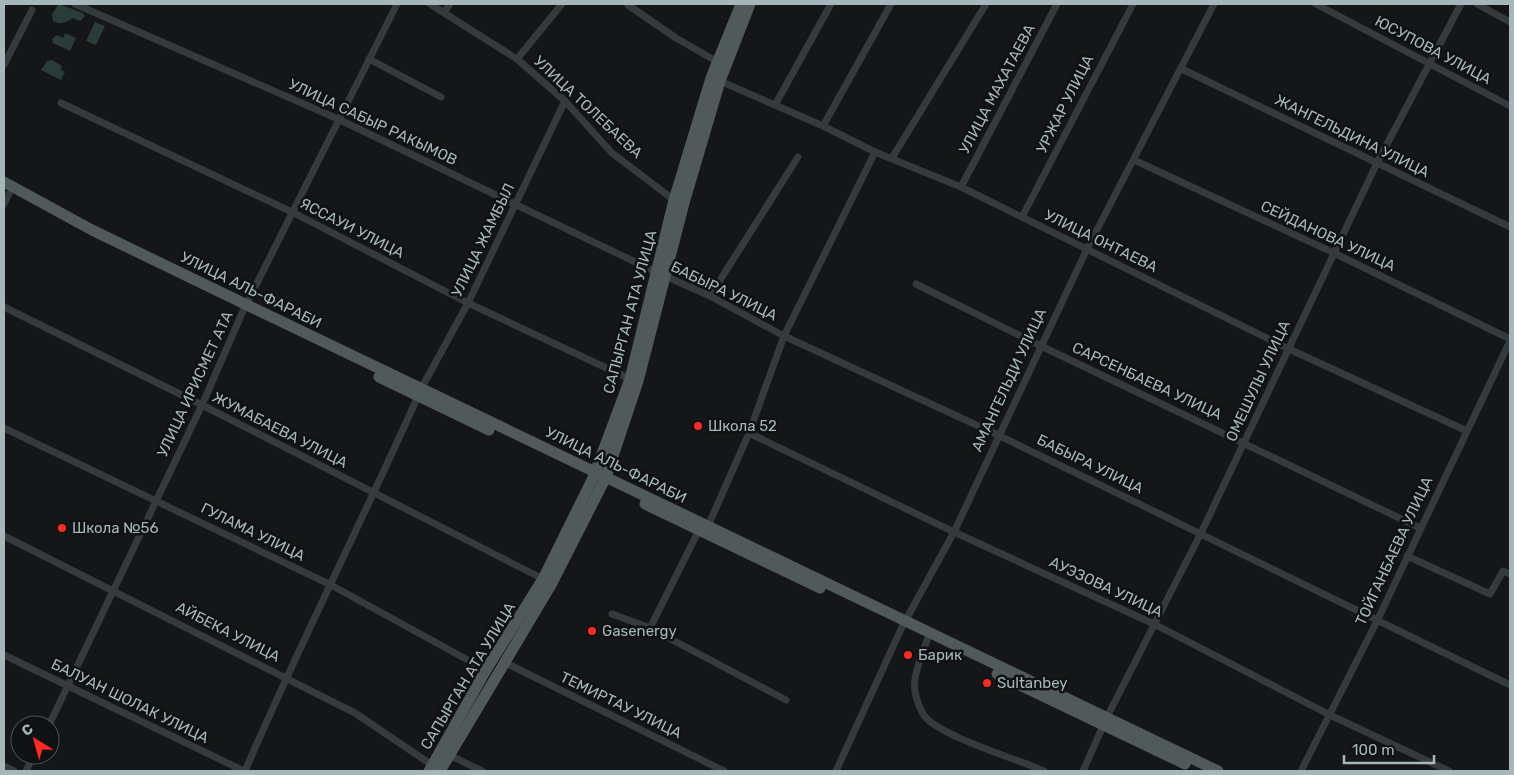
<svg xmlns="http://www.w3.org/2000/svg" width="1514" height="775" viewBox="0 0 1514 775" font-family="Rubik,sans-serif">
	<rect width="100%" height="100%" fill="#141617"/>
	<g fill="#293c38">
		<path d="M59,4L83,13L85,16L80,21L73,18C65,23 61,25 53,21L52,14Z"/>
		<path d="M95,22L105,26L96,45L86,41Z"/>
		<path d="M65,33L76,38L70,51L53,43L52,39L57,35L63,38Z"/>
		<path d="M52,60L62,66L61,70L65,72L61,80L41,70L47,61Z"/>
	</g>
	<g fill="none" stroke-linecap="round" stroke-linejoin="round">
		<g stroke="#353b3c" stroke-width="7">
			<path d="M75,4L338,119L656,272L710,296L784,336L998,435L1510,685"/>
			<path d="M430,4L517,59L565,101L612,153L674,200"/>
			<path d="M1316,4L1510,106"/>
			<path d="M1477,4L1510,22"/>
			<path d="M628,5L676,38L716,61"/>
			<path d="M444,12L450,4"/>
			<path d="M369,59L441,97"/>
			<path d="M517,59L562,4"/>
			<path d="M4,65L32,10"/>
			<path d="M1182,69L1510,227"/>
			<path d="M720,81L823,126L875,152L961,187L1289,349L1467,431"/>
			<path d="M61,103L294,213L468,303L630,379"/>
			<path d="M775,105L831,4"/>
			<path d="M823,126L891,4"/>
			<path d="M892,158L986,4"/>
			<path d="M1134,160L1334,253L1510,339"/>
			<path d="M961,187L1057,4"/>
			<path d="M4,204L9,194"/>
			<path d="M1022,217L1133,4"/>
			<path d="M916,284L1041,346L1420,528"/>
			<path d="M710,296L798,157"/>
			<path d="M4,307L202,405L543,579"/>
			<path d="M421,389L468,303L565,101"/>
			<path d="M4,428L331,585L486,670"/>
			<path d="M749,433L954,532L1156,625L1330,715L1449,771"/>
			<path d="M708,526L749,433L784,336L875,152"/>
			<path d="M700,528L650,628L786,700"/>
			<path d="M4,536L355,713L432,765"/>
			<path d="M1407,556L1490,594L1503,571L1510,574"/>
			<path d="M612,614L650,628"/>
			<path d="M927,640C923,653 916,667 915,680C913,691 918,705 923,714C937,736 1018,759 1044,771"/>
			<path d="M4,655L244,771"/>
			<path d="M506,663L724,771"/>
			<path d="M49,725L202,405L243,311L397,4"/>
			<path d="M449,755L482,771"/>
			<path d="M4,766L14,771"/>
			<path d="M26,771L34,755"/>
			<path d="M245,771C299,645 362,522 418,396"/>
			<path d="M836,771L902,627L954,532L1087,249L1214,4"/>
			<path d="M1083,771L1107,717L1201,533L1377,163L1461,4"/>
			<path d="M1301,771L1377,621L1510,341"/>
		</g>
		<g stroke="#515a5b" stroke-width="11">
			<path d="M4,182L92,230L247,305L1218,771"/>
			<path d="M379,377L489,430"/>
			<path d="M645,504L820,588"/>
			<path d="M997,674L1185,764"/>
			<path d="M429,771L486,670L543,579L593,478L630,379L674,200L711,78L741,4"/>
			<path d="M440,771L551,585L606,477L638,381L684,203L720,81L750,4"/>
		</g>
	</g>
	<g fill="#ff2a24" stroke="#0f1112" stroke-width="2">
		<circle cx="698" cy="426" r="5"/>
		<circle cx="62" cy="528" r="5"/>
		<circle cx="592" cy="631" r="5"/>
		<circle cx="908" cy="655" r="5"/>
		<circle cx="987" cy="683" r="5"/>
	</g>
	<g text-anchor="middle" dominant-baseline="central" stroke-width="5" stroke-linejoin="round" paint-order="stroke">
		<g font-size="15" fill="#a5b7b8" stroke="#0f1112">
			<text transform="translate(1433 50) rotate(28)">ЮСУПОВА УЛИЦА</text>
			<text transform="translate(997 89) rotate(-62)">УЛИЦА МАХАТАЕВА</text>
			<text transform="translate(1065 104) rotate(-63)">УРЖАР УЛИЦА</text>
			<text transform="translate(588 107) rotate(43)">УЛИЦА ТОЛЕБАЕВА</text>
			<text transform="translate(373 122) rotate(25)">УЛИЦА САБЫР РАКЫМОВ</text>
			<text transform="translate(1352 136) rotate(26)">ЖАНГЕЛЬДИНА УЛИЦА</text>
			<text transform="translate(352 228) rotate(27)">ЯССАУИ УЛИЦА</text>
			<text transform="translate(1328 236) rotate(25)">СЕЙДАНОВА УЛИЦА</text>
			<text transform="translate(483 240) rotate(-64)">УЛИЦА ЖАМБЫЛ</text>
			<text transform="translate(1101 241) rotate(26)">УЛИЦА ОНТАЕВА</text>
			<text transform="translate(251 290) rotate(26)">УЛИЦА АЛЬ-ФАРАБИ</text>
			<text transform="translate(724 291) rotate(26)">БАБЫРА УЛИЦА</text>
			<text transform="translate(630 312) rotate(-75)">САПЫРГАН АТА УЛИЦА</text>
			<text transform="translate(1009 380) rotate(-65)">АМАНГЕЛЬДИ УЛИЦА</text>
			<text transform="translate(1147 381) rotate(25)">САРСЕНБАЕВА УЛИЦА</text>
			<text transform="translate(1258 381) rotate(-65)">ОМЕШУЛЫ УЛИЦА</text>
			<text transform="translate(195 384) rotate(-65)">УЛИЦА ИРИСМЕТ АТА</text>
			<text transform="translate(280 430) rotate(27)">ЖУМАБАЕВА УЛИЦА</text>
			<text transform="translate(1090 464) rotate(26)">БАБЫРА УЛИЦА</text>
			<text transform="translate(616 465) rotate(26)">УЛИЦА АЛЬ-ФАРАБИ</text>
			<text transform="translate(253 532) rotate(26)">ГУЛАМА УЛИЦА</text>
			<text transform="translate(1394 551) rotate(-65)">ТОЙГАНБАЕВА УЛИЦА</text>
			<text transform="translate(1106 587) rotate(25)">АУЭЗОВА УЛИЦА</text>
			<text transform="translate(228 632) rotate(27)">АЙБЕКА УЛИЦА</text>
			<text transform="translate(468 676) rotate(-59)">САПЫРГАН АТА УЛИЦА</text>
			<text transform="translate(130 701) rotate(26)">БАЛУАН ШОЛАК УЛИЦА</text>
			<text transform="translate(621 705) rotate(26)">ТЕМИРТАУ УЛИЦА</text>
		</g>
		<g font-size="15" fill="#a5b7b8" stroke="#0f1112" text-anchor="start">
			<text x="708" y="426">Школа 52</text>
			<text x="72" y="528">Школа №56</text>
			<text x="602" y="631">Gasenergy</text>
			<text x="918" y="655">Барик</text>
			<text x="997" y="683">Sultanbey</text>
		</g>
	</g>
	<rect width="1514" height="775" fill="none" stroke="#a5b7b8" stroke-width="10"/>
	<g transform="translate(35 740) rotate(323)"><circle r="24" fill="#0f1112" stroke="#4b5354"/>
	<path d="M0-4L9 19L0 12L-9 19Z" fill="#ff2a24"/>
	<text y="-8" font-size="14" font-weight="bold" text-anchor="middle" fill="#a5b7b8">С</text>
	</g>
	<path d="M1344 755v8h90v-8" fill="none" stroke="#a5b7b8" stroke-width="2.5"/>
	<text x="1352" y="755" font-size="15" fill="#a5b7b8" stroke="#0f1112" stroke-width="4" paint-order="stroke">100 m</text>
</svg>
